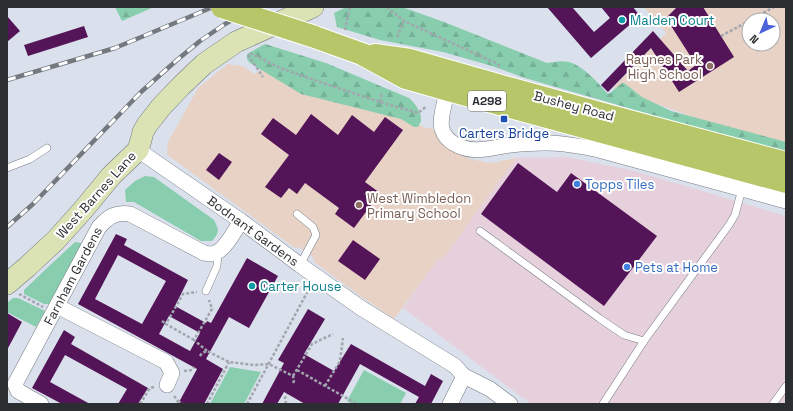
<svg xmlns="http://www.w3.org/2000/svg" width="793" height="411" viewBox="0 0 793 411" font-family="'Space Grotesk',sans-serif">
	<defs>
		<pattern id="forest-firs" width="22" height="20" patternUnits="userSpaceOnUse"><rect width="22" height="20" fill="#88cdae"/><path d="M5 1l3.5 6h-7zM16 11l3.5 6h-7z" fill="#76b096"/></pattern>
	</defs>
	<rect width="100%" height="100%" fill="#dae1ec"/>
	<path fill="#e6d0dc" d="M567,157L634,171L709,193L786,216V404H531L403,308L439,258L442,260L516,158Z"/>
	<g fill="#e8d2c6" fill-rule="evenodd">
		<path d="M644,7H786V148L756,140L613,88L666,33ZM749,20H773V44H749Z"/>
		<path d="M228,64L242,66L255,74L263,68L404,115L423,127L433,129L439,139L449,149L470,159L490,163L516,158L442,260L439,258L394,319L360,296L314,262L313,257L299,247L295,248L170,157L167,154V150L168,142L198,88Z"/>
	</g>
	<g fill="#88cdae">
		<path d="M145,176L154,177L214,220C219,230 220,232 212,241H201L134,202H126L125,190L135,181Z"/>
		<path d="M75,242L82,243L49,304H44L24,294V290L46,269Z"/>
		<path d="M13,298H18L45,311L36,327L7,312V303Z"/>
		<path d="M230,367L261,372L244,404H210Z"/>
		<path d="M364,370L406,393L400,404H352L347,401Z"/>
	</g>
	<g fill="url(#forest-firs)">
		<path d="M115,7H154L122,21Z"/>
		<path d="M346,7H402L444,22L547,63C554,62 562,60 569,62C585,67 597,82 608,94L610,93L622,83H624L642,97L671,111L786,142V154L525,78L492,66L443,52L380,40L337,27L334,13Z"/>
		<path d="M265,44L326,63L409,98C415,103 422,113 421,121C421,122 418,126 418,127H414L401,119L301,94L250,63L247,59V54Z"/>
	</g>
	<g fill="#541558" fill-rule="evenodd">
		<path d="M547,7H572L594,32L610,18L601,7H633L640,16L591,58Z"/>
		<path d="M677,7H703L734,57L679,92L651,48L608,92L601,85L653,31L688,71L696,65L666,18Z"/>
		<path d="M7,16L20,31L7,42Z"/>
		<path d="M84,26L88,37L28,56L24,45Z"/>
		<path d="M311,114L338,135L352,115L374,132L385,117L403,130L365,182L380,193L354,228L335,214L339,208L305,183L297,194L289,188L281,198L265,187L289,155L261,134L273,118L296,135Z"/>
		<path d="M219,153L232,162L219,180L206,170Z"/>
		<path d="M518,163L557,192L571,173L657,236L604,306L481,214Z"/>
		<path d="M116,234L127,239L124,245L188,280L175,306L206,323L207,321L211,323L247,258L278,276L249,328L229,317L206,359L223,369L204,404H178L197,369L78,304ZM118,255L166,281L142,324L95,299ZM169,316L200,333L190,351L159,334Z"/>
		<path d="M353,240L380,259L365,280L338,261Z"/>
		<path d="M308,309L325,319L304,354L334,371L351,344L425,386L431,374L443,381L431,404H415L419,397L360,364L338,404H305L284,392L277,404H262L284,363L278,360Z"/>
		<path d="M7,313L22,322L7,350Z"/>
		<path d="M64,330L75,337L71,344L148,388L138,404H118L127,389L65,355L50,382L90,404H62L32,388Z"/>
	</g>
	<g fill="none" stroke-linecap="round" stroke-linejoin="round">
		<g stroke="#747b84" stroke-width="8">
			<g id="service">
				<path d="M7,168L30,159L47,148"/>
				<path d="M297,214L313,227L316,235L300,265"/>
				<path d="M480,231L599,318L624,335L644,341"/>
				<path d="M206,291L217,266L218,252"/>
				<path d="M603,404L644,341L729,225L735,215L742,189"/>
				<path d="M773,404L786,386"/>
			</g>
		</g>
		<g stroke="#747b84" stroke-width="16">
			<g id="minor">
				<path d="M448,90C445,101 439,119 442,129C444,135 448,140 453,143C472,155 490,148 510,145C521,144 532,143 543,143C561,142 578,146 595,149L786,201"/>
				<path d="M138,150L241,221L300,265L361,308L455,366L464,376L490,389L510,404"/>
				<path d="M57,306L166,362L172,373L167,385"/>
				<path d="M41,404L18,391L15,384L99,227C109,216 116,212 130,214L204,253C209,254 213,255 217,252C225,249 236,229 241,221"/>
				<path d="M450,404L464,376"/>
			</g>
		</g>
		<g stroke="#747b84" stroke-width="22">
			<path id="secondary" d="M7,284L27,267L56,240L83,210L111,176L138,150L141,140L143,132L147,125L161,107L181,86L204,64L236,42L313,7"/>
		</g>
		<g stroke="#fff" stroke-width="24">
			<g id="primary">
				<path d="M312,36L362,54L406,78L448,90L786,182"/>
				<path d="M375,55L410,60L505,87L618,118L786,163"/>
			</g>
		</g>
		<g stroke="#a1a6af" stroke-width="2.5" stroke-dasharray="3 2" stroke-linecap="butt">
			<path d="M387,7L404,21L496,63L501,67"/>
			<path d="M750,20L774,7"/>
			<path d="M345,30L350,7"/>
			<path d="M721,36L749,21"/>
			<path d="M397,37L404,21"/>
			<path d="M250,53L280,68L320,82L380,102L418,113L427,106"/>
			<path d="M248,55L263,77"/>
			<path d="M380,102L382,92"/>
			<path d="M19,294L43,307"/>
			<path d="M162,321L166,324"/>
			<path d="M194,340L166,324L183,294L197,292"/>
			<path d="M207,351L194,340L212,309L209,300"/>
			<path d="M200,356L202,353L207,351L229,362L254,365L269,364L293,376L294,381L293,383"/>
			<path d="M297,370L357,404"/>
			<path d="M184,371L192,370L194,367"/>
			<path d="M293,376L312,344L333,334"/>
			<path d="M325,386L340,361L343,338"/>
			<path d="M174,396L178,401L176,404"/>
			<path d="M178,401L183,404"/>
			<path d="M140,404L150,388L154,387"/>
			<path d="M207,404L229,362"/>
			<path d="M247,404L310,287"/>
			<path d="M286,404L285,398L287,394"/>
		</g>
		<use href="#service" stroke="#fff" stroke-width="7"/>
		<use href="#minor" stroke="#fff" stroke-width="15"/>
		<use href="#secondary" stroke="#dbe2b3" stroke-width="21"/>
		<use href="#primary" stroke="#b7c668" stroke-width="22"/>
		<g stroke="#74797f" stroke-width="4.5">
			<g id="rail">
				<path d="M7,80L115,48L213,7"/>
				<path d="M7,227L33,204L141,92L177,60L200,41L225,24L254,7"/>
			</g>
		</g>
		<use href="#rail" stroke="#fff" stroke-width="3" stroke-dasharray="9" stroke-linecap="butt"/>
		<g stroke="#fff" stroke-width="24" stroke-linecap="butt">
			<path id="primary-bridge" d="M222,7L312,36"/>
		</g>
		<use href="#primary-bridge" stroke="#b7c668" stroke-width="22"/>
	</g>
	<g fill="#0f9aa8" stroke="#fff" stroke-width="1.5">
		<circle cx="622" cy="20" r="4"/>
		<circle cx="252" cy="286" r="4"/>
	</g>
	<g fill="#8d6e63" stroke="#fff" stroke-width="1.5">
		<circle cx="710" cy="66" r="4"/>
		<circle cx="359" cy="205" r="4"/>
	</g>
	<rect fill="#1a4fb4" stroke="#fff" stroke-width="1.5" x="500" y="115" width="8" height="8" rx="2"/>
	<g fill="#3f7fe0" stroke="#fff" stroke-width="1.5">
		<circle cx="577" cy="184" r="4"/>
		<circle cx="627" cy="267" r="4"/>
	</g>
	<g text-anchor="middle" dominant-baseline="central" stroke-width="4" stroke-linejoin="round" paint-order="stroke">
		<rect fill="#fff" stroke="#6b6d6f" stroke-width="1" x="468" y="91" width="38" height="20" rx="3"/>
		<g font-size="12" font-weight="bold" fill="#2b2e31">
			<text x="487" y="101">A298</text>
		</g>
		<g font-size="13" fill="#0d838f" stroke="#fff" text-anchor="start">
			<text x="630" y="20">Malden Court</text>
			<text x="260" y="286">Carter House</text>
		</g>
		<g font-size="13" fill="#785e54" stroke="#fff" text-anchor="end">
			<text x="702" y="59">Raynes Park<tspan x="702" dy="15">High School</tspan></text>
			<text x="367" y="198" text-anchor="start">West Wimbledon<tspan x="367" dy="15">Primary School</tspan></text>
		</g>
		<g font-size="13" fill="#2b2e31" stroke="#fff">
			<text transform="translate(574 106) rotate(15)">Bushey Road</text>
			<text transform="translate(96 195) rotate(-48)">West Barnes Lane</text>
			<text transform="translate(253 231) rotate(36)">Bodnant Gardens</text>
			<text transform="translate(73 276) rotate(-62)">Farnham Gardens</text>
		</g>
		<g font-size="13" fill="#164399" stroke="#fff">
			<text x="504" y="133">Carters Bridge</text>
		</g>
		<g font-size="13" fill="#366cbe" stroke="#fff" text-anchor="start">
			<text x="585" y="184">Topps Tiles</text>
			<text x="635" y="267">Pets at Home</text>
		</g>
	</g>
	<rect width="793" height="411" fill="none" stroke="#2b2e31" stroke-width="16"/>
	<g transform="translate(761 32) rotate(224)"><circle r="19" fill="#ffffff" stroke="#aaabad"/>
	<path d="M0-3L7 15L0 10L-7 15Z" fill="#4d62d7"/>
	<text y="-6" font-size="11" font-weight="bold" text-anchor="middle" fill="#2b2e31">N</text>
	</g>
</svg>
